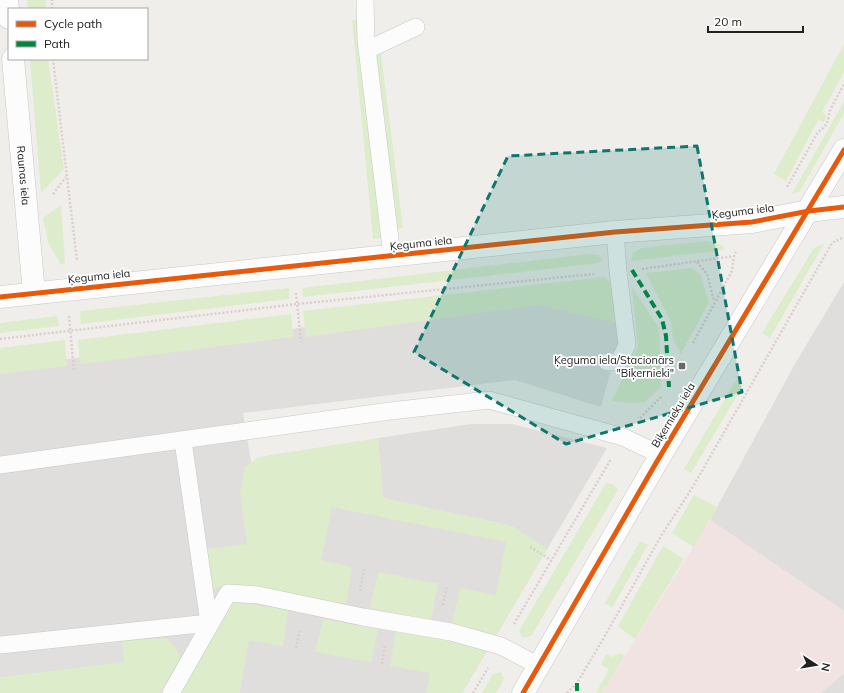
<svg xmlns="http://www.w3.org/2000/svg" width="844" height="693" viewBox="0 0 844 693" font-family="Mulish,sans-serif">
	<rect width="100%" height="100%" fill="#f0eeeb"/>
	<g fill="#dfdedc">
		<path d="M844,282V611L710,520L796,362Z"/>
		<path d="M555,300L624,322L601,407L515,380L243,413L255,486L512,526L383,498L378,438L471,424H512L607,448L462,693H0V368L471,305Z"/>
		<path d="M844,673V693H821Z"/>
	</g>
	<path fill="#f1e3e1" d="M710,520L844,611V673L821,693H602Z"/>
	<g fill="#ddeccb">
		<path d="M27,0H46V9H28Z"/>
		<path d="M352,20H360L382,238L373,239Z"/>
		<path d="M844,44V72L822,112L827,116L824,122L818,120L786,181L774,174Z"/>
		<path d="M381,53L403,228L394,229L373,55Z"/>
		<path d="M30,59H48L64,169L41,193Z"/>
		<path d="M844,101V113L800,191L792,194Z"/>
		<path d="M61,205L65,263L61,265L48,242L43,218Z"/>
		<path d="M706,241L723,245L724,250L631,261L633,253L642,248Z"/>
		<path d="M824,244L770,338L762,333L814,248Z"/>
		<path d="M589,254L599,255L603,260L599,263L303,297L302,288Z"/>
		<path d="M693,268L701,276L709,302L681,354L673,339L671,322L646,273Z"/>
		<path d="M604,277L611,282L616,323L539,305L306,337L303,311Z"/>
		<path d="M632,287L659,328L661,387L645,402L633,403L612,401L638,347Z"/>
		<path d="M289,288V299L81,324L80,311Z"/>
		<path d="M291,314L293,337L80,364L78,340Z"/>
		<path d="M57,316L59,326L0,333V323Z"/>
		<path d="M65,340L67,366L0,374V348Z"/>
		<path d="M736,380L744,384L691,473L684,469Z"/>
		<path d="M378,438L383,498L512,526L547,549L494,639L451,627L460,588L496,595L506,542L332,507L321,560L352,567L346,604L226,585L212,590L206,549L247,544L240,493L245,467L259,457Z"/>
		<path d="M606,483L613,484L618,490L531,636L522,638L519,631Z"/>
		<path d="M694,495L717,507L694,547L672,533Z"/>
		<path d="M640,541L648,545L612,608L605,603Z"/>
		<path d="M663,546L684,559L635,639L618,626Z"/>
		<path d="M378,572L438,584L431,620L370,608Z"/>
		<path d="M231,601L288,610L283,646L249,640L240,693H181Z"/>
		<path d="M323,619L378,629L371,662L315,652Z"/>
		<path d="M396,629L449,639L487,650L462,693H426L430,673L390,666Z"/>
		<path d="M166,638L174,645L180,658L160,693H0V677L124,662L122,641Z"/>
		<path d="M619,653L625,655L602,693H596L609,669L601,665L606,654L613,657Z"/>
		<path d="M501,672L504,679L496,693H482L493,674Z"/>
	</g>
	<path fill="#e0dfde" d="M122,641L124,662L0,677V653Z"/>
	<g fill="none" stroke-linecap="round" stroke-linejoin="round">
		<g stroke="#c9c8c7" stroke-width="18">
			<g id="service">
				<path d="M365,0L366,40L392,256"/>
				<path d="M367,50L416,27"/>
				<path d="M607,362H619L627,345L618,271L615,232"/>
				<path d="M0,465L390,411L489,400L623,437L661,455"/>
				<path d="M0,645L209,623L183,441"/>
				<path d="M171,693L228,593L258,595L363,617L451,632L501,646L539,666"/>
			</g>
		</g>
		<g stroke="#c9c8c7" stroke-width="23">
			<g id="minor">
				<path d="M7,0L9,18"/>
				<path id="s1" d="M13,59L34,293"/>
				<path d="M0,297L615,232L752,222L809,211L844,207"/>
			</g>
		</g>
		<g stroke="#c9c8c7" stroke-width="23">
			<path id="tertiary" d="M523,693L656,463L844,150"/>
		</g>
		<g stroke="#dccecd" stroke-width="2.5" stroke-dasharray="2 2" stroke-linecap="butt">
			<path d="M52,9V0"/>
			<path d="M53,59L77,261"/>
			<path d="M787,187L818,132C832,122 826,119 831,108C835,100 840,92 844,84"/>
			<path d="M53,194L66,177"/>
			<path d="M697,262L707,274L714,301"/>
			<path d="M642,269L734,256L736,252"/>
			<path d="M296,293L301,342"/>
			<path d="M69,316L74,371"/>
			<path d="M0,339L297,304L594,274"/>
			<path d="M693,343L732,271L734,256"/>
			<path d="M640,418L662,396"/>
			<path d="M530,547L551,560"/>
			<path d="M360,591L364,569"/>
			<path d="M443,605L447,586"/>
			<path d="M514,624L611,459"/>
			<path d="M296,648L300,629"/>
			<path d="M382,664L385,645"/>
			<path d="M473,693L488,668"/>
			<path d="M567,693L577,683L606,634L661,536L694,485L832,243L844,237"/>
		</g>
		<use href="#service" stroke="#fdfcfc" stroke-width="17"/>
		<use href="#minor" stroke="#fdfcfc" stroke-width="22"/>
		<use href="#tertiary" stroke="#fdfcfc" stroke-width="22"/>
		<g stroke="#00873e" stroke-width="4" stroke-dasharray="8 4" stroke-linecap="butt">
			<path d="M632,270L662,319L666,336L669,387"/>
			<path d="M577,683V693"/>
		</g>
		<g stroke="#fff" stroke-width="8">
			<g id="cycleway">
				<path d="M0,297L615,232L752,222L809,211L844,207"/>
				<path d="M523,693L656,463L844,150"/>
			</g>
		</g>
		<use href="#cycleway" stroke="#e8590c" stroke-width="5"/>
	</g>
	<path fill="#0f766e" fill-opacity="0.2" stroke="#0f766e" stroke-width="3" stroke-dasharray="8 5" stroke-linejoin="round" d="M697,146L742,392L566,444L414,352L508,156Z"/>
	<rect fill="#6a6968" stroke="#fff" stroke-width="1.5" x="678" y="362" width="8" height="8" rx="2"/>
	<g text-anchor="middle" dominant-baseline="central" stroke-width="3.5" stroke-linejoin="round" paint-order="stroke">
		<g font-size="11" fill="#222" stroke="#fff">
			<text stroke="none"><textPath href="#s1" startOffset="117">Raunas iela</textPath></text>
			<text transform="translate(743 211) rotate(-7)">Ķeguma iela</text>
			<text transform="translate(421 243) rotate(-6)">Ķeguma iela</text>
			<text transform="translate(99 276) rotate(-6)">Ķeguma iela</text>
			<text transform="translate(673 415) rotate(-59)">Biķernieku iela</text>
		</g>
		<g font-size="11" fill="#222" stroke="#fff" text-anchor="end">
			<text x="674" y="360">Ķeguma iela/Stacionārs<tspan x="674" dy="13">"Biķernieki"</tspan></text>
		</g>
	</g>
	<rect x="8" y="8" width="140" height="52" fill="#ffffff" stroke="#a7a7a7"/>
	<rect x="16" y="21" width="20" height="6" fill="#e8590c" stroke="#a7a7a7"/>
	<text x="44" y="28" font-size="12" fill="#222222">Cycle path</text>
	<rect x="16" y="41" width="20" height="6" fill="#00873e" stroke="#a7a7a7"/>
	<text x="44" y="48" font-size="12" fill="#222222">Path</text>
	<g transform="translate(816 665) rotate(102)" stroke="#ffffff" stroke-width="3" paint-order="stroke">
	<path d="M0-3L7 15L0 10L-7 15Z" fill="#222222"/>
	<text y="-6" font-size="11" font-weight="bold" text-anchor="middle" fill="#222222">N</text>
	</g>
	<path d="M708 26v6h95v-6" fill="none" stroke="#222222" stroke-width="2"/>
	<text x="714" y="26" font-size="12" fill="#222222" stroke="#ffffff" stroke-width="3" paint-order="stroke">20 m</text>
</svg>
